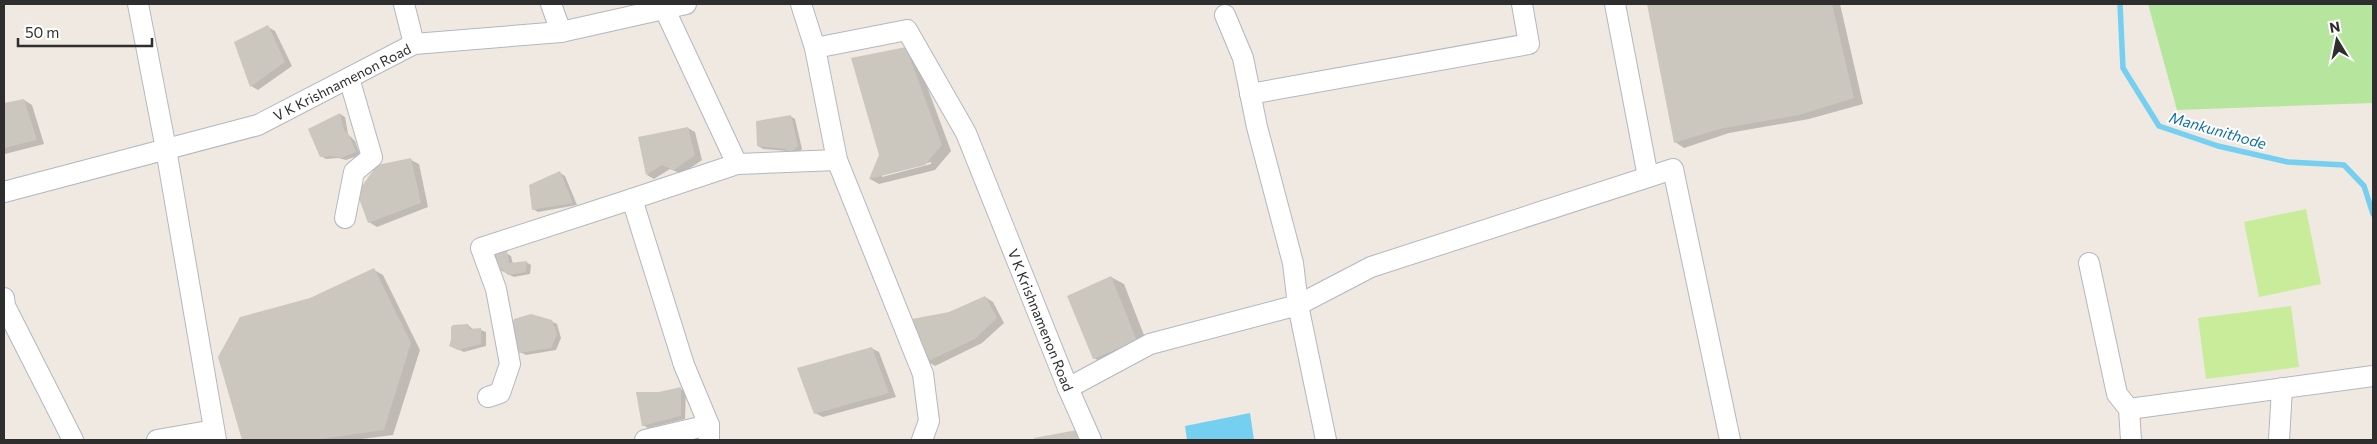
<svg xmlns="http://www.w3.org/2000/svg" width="2377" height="444" viewBox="0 0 2377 444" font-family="Commissioner,sans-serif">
	<rect width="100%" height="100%" fill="#efe9e1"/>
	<path fill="#b6e59e" d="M2148,4H2373V103L2177,110Z"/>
	<g fill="#c9ec9a">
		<path d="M2306,209L2321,284L2259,297L2244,222Z"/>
		<path d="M2291,306L2299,367L2206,379L2198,318Z"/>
	</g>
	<path fill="#75cff0" d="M1250,413L1254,440H1187L1185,426Z"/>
	<g fill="#0003" fill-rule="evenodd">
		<path d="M1648,4H1840L1863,104L1809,119L1729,133L1684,148L1675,142Z"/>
		<path d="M268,27L275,31L292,66L258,90L251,86Z"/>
		<path d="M905,48L915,54L951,151L935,170L879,184L870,179L880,155ZM931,162V164L882,177V175Z"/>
		<path d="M24,100L32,105L44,144L5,154L4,105Z"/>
		<path d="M340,114L345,117L348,134L355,141L360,155L346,160L338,158L326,159L321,156Z"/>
		<path d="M790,116L795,119L802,149L795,156L788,151L763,149L758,146Z"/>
		<path d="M688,128L695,132L702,160L682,174L670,169L654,179L647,175Z"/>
		<path d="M411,160L419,164L428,207L377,227L369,222Z"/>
		<path d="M560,173L565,176L577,205L538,212L533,209Z"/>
		<path d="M506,253L511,256L513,264L526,262L531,265L530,274L514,277L498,269Z"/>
		<path d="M374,270L383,275L420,350L393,435L354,440H243L220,357L310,299Z"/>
		<path d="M1111,277L1124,284L1149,348L1106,365L1094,358Z"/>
		<path d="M985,297L993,302L1004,323L982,343L935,366L927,361L949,314Z"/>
		<path d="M551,321L557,324L561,338L556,350L526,355L520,352Z"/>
		<path d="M468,325L474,330H481L486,332V346L464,352L455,348L452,340Z"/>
		<path d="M871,348L879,352L896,397L823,417L815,413Z"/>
		<path d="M681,389L686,391L685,419L648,428L643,425L660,393Z"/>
		<path d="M1076,431L1085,440L1035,439Z"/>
	</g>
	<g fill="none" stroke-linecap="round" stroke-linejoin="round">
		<path stroke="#75cff0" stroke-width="5.5" d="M2120,4L2123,68L2159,126L2218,146L2288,162L2344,165L2364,186L2373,214"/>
	</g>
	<g fill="#cbc7bf">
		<path d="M1647,4H1832L1854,98L1799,115L1719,129L1674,143Z"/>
		<path d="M268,25L285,62L250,87L234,42Z"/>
		<path d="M906,47L942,145L925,165L869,179L879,155L851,58Z"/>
		<path d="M24,99L37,140L4,148V103Z"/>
		<path d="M340,113L344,130L350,137L356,152L341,158L332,156L320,157L308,129Z"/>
		<path d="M791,115L798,146L789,154L786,149L757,146L756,121Z"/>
		<path d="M688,127L695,155L674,170L662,165L646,175L638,137Z"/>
		<path d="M411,158L421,203L368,223L357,193L377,165Z"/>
		<path d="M560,171L573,203L532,210L529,185Z"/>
		<path d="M507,251L509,263L527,261L526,272L508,275L502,269L497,270L494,254Z"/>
		<path d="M374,268L411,343L384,430L315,440H242L218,357L240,317L310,298Z"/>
		<path d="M1111,276L1137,341L1093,359L1067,296Z"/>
		<path d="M985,296L997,318L975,339L926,362L912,319L949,312Z"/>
		<path d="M531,314L552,320L557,334L551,348L519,353L508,333L514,319Z"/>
		<path d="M468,324L470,329L481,328V344L458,350L449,346L451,340V327L453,325Z"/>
		<path d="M872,347L889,393L814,414L797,368Z"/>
		<path d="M681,387V416L642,426L636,392H659Z"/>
		<path d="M1077,430L1079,440H1034V438Z"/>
	</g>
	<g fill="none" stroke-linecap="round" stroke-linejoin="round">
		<g stroke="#b4b7c1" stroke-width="22">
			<g id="street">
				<path d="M138,4L166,149L216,440"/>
				<path d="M404,4L414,44"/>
				<path d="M551,4L561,32"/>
				<path d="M801,4L815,48L907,30L966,133L1068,388L1091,440"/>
				<path d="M1615,4L1648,177"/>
				<path d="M665,10L737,164L632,199L684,365L709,425V440"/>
				<path d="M1225,15L1243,58L1257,127L1293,263L1298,305L1326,440"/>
				<path d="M815,48L837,160L923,374L929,421L922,440"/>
				<path d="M1250,94L1529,44L1522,4"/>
				<path d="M737,164L837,160"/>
				<path d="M4,192L258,125L414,44L561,32L686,4"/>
				<path d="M345,218L354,172L372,157L349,78"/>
				<path d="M2089,263L2117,394L2129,409L2131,440"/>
				<path d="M4,298L5,306L73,440"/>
				<path d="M1068,388L1150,344L1298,305L1371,267L1673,169L1730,440"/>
				<path d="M488,397L500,393L510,364L496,289L481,248L632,199"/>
				<path d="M2129,409L2373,376"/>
				<path d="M157,440L214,430"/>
				<path d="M645,440L709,425"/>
				<path d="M2279,440L2282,388"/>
			</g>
		</g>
		<use href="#street" stroke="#fff" stroke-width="20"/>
	</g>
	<g text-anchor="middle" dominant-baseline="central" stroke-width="4" stroke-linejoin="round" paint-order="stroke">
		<g font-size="14" fill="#2e2e2e" stroke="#fff">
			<text transform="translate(342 82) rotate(-27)">V K Krishnamenon Road</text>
			<text transform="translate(1041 320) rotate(68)">V K Krishnamenon Road</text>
		</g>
		<g font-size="15" font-style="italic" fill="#0d6fa3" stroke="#fff">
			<text transform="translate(2218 130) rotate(16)">Mankunithode</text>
		</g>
	</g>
	<rect width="2377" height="444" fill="none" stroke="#2e2e2e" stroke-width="10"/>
	<g transform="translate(2337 40) rotate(350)" stroke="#ffffff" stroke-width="4" paint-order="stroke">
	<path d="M0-4L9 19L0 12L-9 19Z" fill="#2e2e2e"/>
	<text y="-8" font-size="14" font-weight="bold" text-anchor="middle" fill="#2e2e2e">N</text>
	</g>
	<path d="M18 38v8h134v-8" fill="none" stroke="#2e2e2e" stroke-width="2.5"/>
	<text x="25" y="38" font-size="15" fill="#2e2e2e" stroke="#ffffff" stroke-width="4" paint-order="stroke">50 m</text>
</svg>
